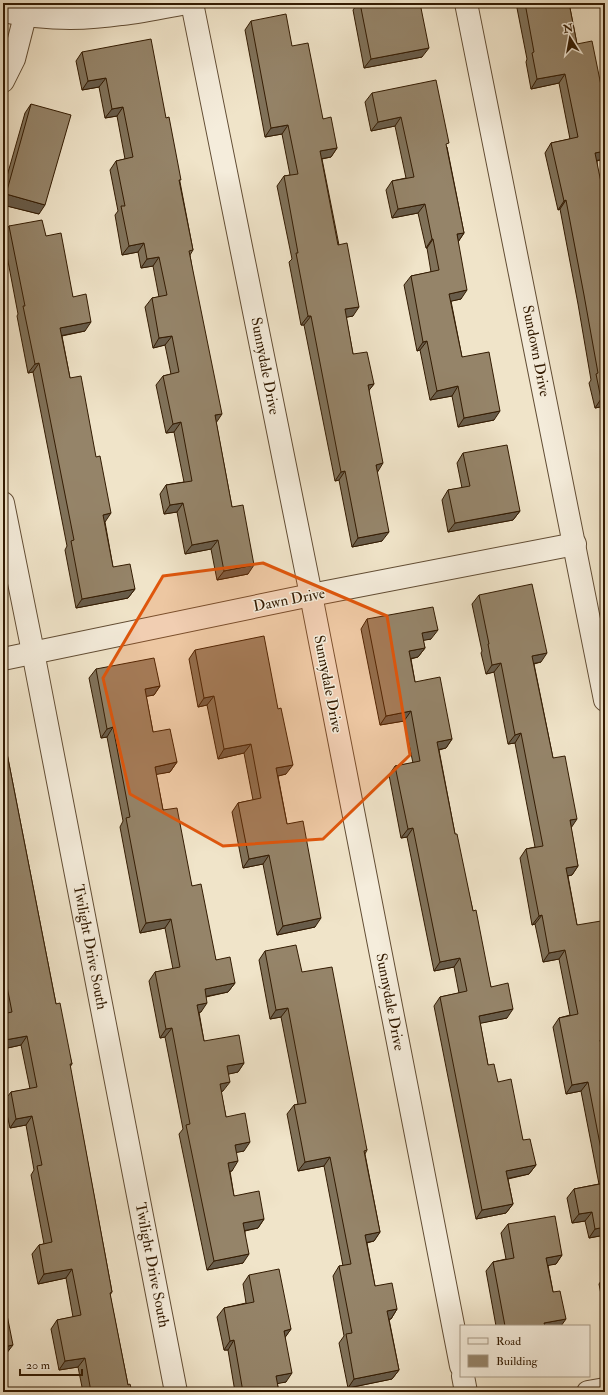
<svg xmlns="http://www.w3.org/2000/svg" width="608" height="1395" viewBox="0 0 608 1395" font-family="'IM FELL Double Pica',serif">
	<rect width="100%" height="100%" fill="#f0e4c9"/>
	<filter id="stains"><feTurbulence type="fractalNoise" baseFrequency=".005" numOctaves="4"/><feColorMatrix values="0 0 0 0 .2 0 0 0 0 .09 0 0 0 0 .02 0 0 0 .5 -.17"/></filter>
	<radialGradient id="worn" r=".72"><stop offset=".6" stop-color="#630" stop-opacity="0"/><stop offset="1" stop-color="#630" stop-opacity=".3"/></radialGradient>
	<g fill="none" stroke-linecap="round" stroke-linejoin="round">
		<g stroke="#624d34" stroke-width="24">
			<g id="minor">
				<path d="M192,3L311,595L461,1366"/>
				<path d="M466,3L605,700"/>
				<path d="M3,81L14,59L25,16L23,3"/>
				<path d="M3,503L33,652L176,1392"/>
				<path d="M3,659L311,595L575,544"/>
				<path d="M463,1376L466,1392"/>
				<path d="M588,1392L605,1389"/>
			</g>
		</g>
		<g stroke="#624d34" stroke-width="24">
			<path id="tertiary" d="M3,11C41,19 83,20 122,14C143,12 165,7 186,3"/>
		</g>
		<use href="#minor" stroke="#f5eddc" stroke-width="22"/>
		<use href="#tertiary" stroke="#f5eddc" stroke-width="22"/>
	</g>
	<g fill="#80725a" stroke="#331b02">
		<path d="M358,3H420L422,57L364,68L353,10Z"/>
		<path d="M516,3H569L577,44L602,109L605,124V158L604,159L597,161L605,406L595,408L589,383L591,380L578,304L560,209L558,210L545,153L551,143L570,139L559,83L531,89L526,62L527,59Z"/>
		<path d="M251,21L292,46L323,119L337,148L331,157L322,159L353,316L346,317L353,354L374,384L369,390L377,472L382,541L352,547L339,480L335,481L304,325H301L289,262L292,259L277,186L284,176L290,175L282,134L265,137L245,30Z"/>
		<path d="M82,52L166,118L180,182L193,250L190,255L216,422L232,507L248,574L217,580L211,549L185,554L177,512L164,514L160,494L166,485L184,482L174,432L166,433L156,385L163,376L171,374L165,345L153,348L145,307L152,298L159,297L153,266L141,268L138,252L122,255L115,215L118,211L110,170L116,161L125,159L117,116L105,118L99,87L82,90L76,61Z"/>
		<path d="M372,93L447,147L464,233L458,242L461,299L451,301L462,357L494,420L458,427L452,396L430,400L420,350L417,351L404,285L411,276L431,272L427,248H426L418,213L392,218L386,190L392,181L406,178L395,126L371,131L365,102Z"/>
		<path d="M31,104L39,214L3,205V190L25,113Z"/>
		<path d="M9,226L46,236L73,297L85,331L62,336L70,378L105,522L113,567L135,589L128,598L76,608L65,550L67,546L33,372L28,373L17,316L18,314L3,235Z"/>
		<path d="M463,453L520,511L513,520L448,532L442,500L448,490L462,488L457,463Z"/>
		<path d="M479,595L541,662L534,664L553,758L571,828L578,866L572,875L568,876L577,925L605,942V1047H602L605,1064V1235L589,1238L585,1221L572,1223L567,1198L574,1189L599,1184L581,1091L566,1094L553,1027L559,1018L570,1015L559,959L543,962L535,924L532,925L520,858L526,849L535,847L515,743L508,744L494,672L486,674L481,653L482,651L472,604Z"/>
		<path d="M367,619L431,639L423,640L425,648L418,657L411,659L415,682L452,739L446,748L439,750L455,834L473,911L491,987L507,1018L480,1023L488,1065L498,1082L523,1140L536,1165L529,1174L508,1179L513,1204L506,1213L476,1219L434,1006L440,997L459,993L454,967L434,971L407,837L401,838L389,775L395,766L413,763L404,721L380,725L361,629Z"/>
		<path d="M195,650L286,774L278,776L287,824L315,927L277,935L263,864L243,868L232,812L238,803L253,800L244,753L218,759L207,705L198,707L189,659Z"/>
		<path d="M96,669L160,686L154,695L146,696L153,732L177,762L170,772L156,774L163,810L192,886L216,960L235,983L228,992L206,997L201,1012H199L204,1041L244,1063L238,1072L228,1074L223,1091L221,1092L226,1117L244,1151L236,1152L232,1171H230L234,1196L264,1219L258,1228L245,1231L243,1263L207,1270L179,1134L183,1129L165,1037L160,1038L149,981L155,972L173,969L165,928L140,933L120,827L123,821L107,737L101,738L89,678Z"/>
		<path d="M3,733L56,1004L72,1064L70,1067L112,1292L110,1295L128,1385L132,1392H83L78,1367L59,1370L51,1329L57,1320L73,1317L66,1278L38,1284L32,1254L39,1245L44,1244L31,1175L34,1170L26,1125L10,1128L4,1101L11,1092L30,1089L21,1045L3,1049V1014H4L3,1009Z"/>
		<path d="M265,951L302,972L367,1150L365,1154L380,1232L374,1241L367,1243L375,1286L397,1309L391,1319H389L399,1370L392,1379L348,1388L339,1343L344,1336L333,1276L339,1266H343L324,1166L298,1171L287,1114L294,1105L298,1104L281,1017L270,1019L259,960Z"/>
		<path d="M508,1224L562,1255L556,1264L548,1265L553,1292L561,1326H496L486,1271L493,1262L506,1259L501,1233Z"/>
		<path d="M249,1275L291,1329L285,1337L286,1382L277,1383L279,1392H235L228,1350H224L217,1317L224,1308L246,1303L243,1284Z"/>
		<path d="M605,1275V1315L599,1284Z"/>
	</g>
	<g fill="#685c4a" stroke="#331b02">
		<path d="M429,48L422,57L364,68L371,59Z"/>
		<path d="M565,74L559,83L531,89L537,79Z"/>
		<path d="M106,78L99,87L82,90L88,81Z"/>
		<path d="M123,107L117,116L105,118L112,109Z"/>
		<path d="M401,117L395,126L371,131L378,122Z"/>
		<path d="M288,125L282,134L265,137L271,128Z"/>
		<path d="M337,148L331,157L314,160L320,151Z"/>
		<path d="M605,151V158L604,159L589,162L595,153Z"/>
		<path d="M6,194L45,205L39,214L3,205V198Z"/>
		<path d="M566,200L560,209L558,210L564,201Z"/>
		<path d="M425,204L418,213L392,218L398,209Z"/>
		<path d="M464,233L458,242L457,234Z"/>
		<path d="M432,239H433L427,248H426Z"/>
		<path d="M144,243L138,252L122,255L129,246Z"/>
		<path d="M159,257L153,266L141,268L147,259Z"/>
		<path d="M467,290L461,299L443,303L449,294Z"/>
		<path d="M359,307L353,316L338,319L345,309Z"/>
		<path d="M308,316H311L304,325H301Z"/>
		<path d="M91,322L85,331L54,337L60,328Z"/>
		<path d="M172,336L165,345L153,348L159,338Z"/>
		<path d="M427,341L420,350L417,351L423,342Z"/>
		<path d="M39,363L33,372L28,373L35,364Z"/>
		<path d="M374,384L367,393L368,385Z"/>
		<path d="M458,386L452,396L430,400L437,391Z"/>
		<path d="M601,399H605V406L595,408Z"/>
		<path d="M500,411L494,420L458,427L464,418Z"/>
		<path d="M222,414L216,423L215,415Z"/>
		<path d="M181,422L174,432L166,433L173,424Z"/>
		<path d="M383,463L377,473L376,465Z"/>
		<path d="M345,471L339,480L335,481L341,472Z"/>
		<path d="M183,503L177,512L164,514L170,505Z"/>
		<path d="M520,511L513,520L448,532L455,523Z"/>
		<path d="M111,513L105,522L97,524L103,515Z"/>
		<path d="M389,532L382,541L352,547L358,538Z"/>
		<path d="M218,540L211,549L185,554L192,545Z"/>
		<path d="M254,565L248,574L217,580L224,571Z"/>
		<path d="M135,589L128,598L76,608L82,599Z"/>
		<path d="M438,630L431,639L415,642L422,633Z"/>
		<path d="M425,648L418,657L403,660L409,651Z"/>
		<path d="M547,653L541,662L526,665L532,656Z"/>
		<path d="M501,663L494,672L486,674L492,665Z"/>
		<path d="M160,686L154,695L138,698L145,689Z"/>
		<path d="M214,696L207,705L198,707L204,698Z"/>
		<path d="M411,711L404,721L380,725L386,716Z"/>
		<path d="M113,727L107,737L101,738L107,729Z"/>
		<path d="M521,733L515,743L508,744L515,735Z"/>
		<path d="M452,739L446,748L431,751L437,742Z"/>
		<path d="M251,744L244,753L218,759L224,749Z"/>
		<path d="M177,762L170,772L148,776L155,767Z"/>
		<path d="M293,765L286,774L270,778L276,768Z"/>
		<path d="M577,819L571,828L570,820Z"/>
		<path d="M413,828L407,837L401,838L408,829Z"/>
		<path d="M269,855L263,864L243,868L249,859Z"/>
		<path d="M578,866L572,875L560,877L566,868Z"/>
		<path d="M542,915L535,924L532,925L539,916Z"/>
		<path d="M321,918L315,927L277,935L283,926Z"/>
		<path d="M171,919L165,928L140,933L146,923Z"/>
		<path d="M565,950L559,959L543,962L549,953Z"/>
		<path d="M460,958L454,967L434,971L440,962Z"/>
		<path d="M235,983L228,992L198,998L205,989Z"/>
		<path d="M207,1003L201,1012L191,1014L197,1005Z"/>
		<path d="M288,1008L281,1017L270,1019L276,1010Z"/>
		<path d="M513,1009L507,1018L472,1025L479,1016Z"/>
		<path d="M172,1028L165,1037L160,1038L166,1029Z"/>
		<path d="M27,1036L21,1045L3,1049V1044L5,1040Z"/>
		<path d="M605,1039V1047L594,1049L600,1040Z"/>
		<path d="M244,1063L238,1072L220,1076L227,1066Z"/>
		<path d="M230,1082L223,1091L213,1093L220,1084Z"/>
		<path d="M588,1082L581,1091L566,1094L572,1085Z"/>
		<path d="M32,1116L26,1125L10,1128L16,1119Z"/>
		<path d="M250,1142L244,1151L229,1154L235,1145Z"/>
		<path d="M330,1157L324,1166L298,1171L305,1162Z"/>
		<path d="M238,1161L232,1171L222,1172L228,1163Z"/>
		<path d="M536,1165L529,1174L500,1180L506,1171Z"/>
		<path d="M513,1204L506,1213L476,1219L482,1210Z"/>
		<path d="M592,1212L585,1221L572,1223L579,1214Z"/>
		<path d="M264,1219L258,1228L237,1232L243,1223Z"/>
		<path d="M605,1227V1235L589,1238L595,1229Z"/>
		<path d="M380,1232L374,1241L359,1244L365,1235Z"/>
		<path d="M249,1254L243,1263L207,1270L214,1261Z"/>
		<path d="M562,1255L556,1264L540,1267L546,1258Z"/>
		<path d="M72,1269L66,1278L38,1284L44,1274Z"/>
		<path d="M397,1309L391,1319L381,1320L387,1311Z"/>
		<path d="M566,1319L561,1326H542L544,1323Z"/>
		<path d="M291,1329L284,1339V1331Z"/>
		<path d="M234,1340L228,1350H224L230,1341Z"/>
		<path d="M13,1345L6,1354L3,1355V1347Z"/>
		<path d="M85,1358L78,1367L59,1370L65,1361Z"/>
		<path d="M399,1370L392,1379L348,1388L354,1379Z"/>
		<path d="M292,1373L286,1382L270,1385L276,1376Z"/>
	</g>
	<g fill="#958469" stroke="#331b02">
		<path d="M360,3H420L429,48L371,59Z"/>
		<path d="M525,3H569L577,44L592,41L605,105L601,106L605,124V151L595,153L605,202V399H601L596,374L598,373L584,295L566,200L564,201L551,143L578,137L565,74L537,79L532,53L534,52Z"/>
		<path d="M286,14L292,46L308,43L323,119L331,117L337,148L320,151L338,245L347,243L359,307L345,309L353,354L367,352L374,384L368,385L383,463L376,465L389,532L358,538L345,471L341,472L311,316H308L296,253H298L284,176L298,174L288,125L271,128L251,21Z"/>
		<path d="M151,39L166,118L169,117L181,180H179L193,250L189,251L222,414L215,415L232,507L243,505L254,565L224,571L218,540L192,545L183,503L170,505L166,485L192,481L181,422L173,424L163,376L179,372L172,336L159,338L152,298L167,295L159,257L147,259L144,243L129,246L121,206H125L116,161L133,157L123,107L112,109L106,78L88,81L82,52Z"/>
		<path d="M436,80L449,143L446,144L464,233L457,234L467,290L449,294L462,357L489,352L500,411L464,418L458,386L437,391L427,341L423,342L411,276L439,270L433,239H432L425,204L398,209L392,181L414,177L401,117L378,122L372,93Z"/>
		<path d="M31,104L71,115L45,205L6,194Z"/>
		<path d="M42,220L46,236L61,233L73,297L86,294L91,322L60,328L70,378L81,376L96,457L100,456L111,513L103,515L113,567L130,564L135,589L82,599L71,541L74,540L39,363L35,364L23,306H25L9,226Z"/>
		<path d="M507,445L520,511L455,523L448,490L470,486L463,453Z"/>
		<path d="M532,584L547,653L532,656L553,758L565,756L577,819L570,820L578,866L566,868L577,925L601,921L605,942V1039L600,1040L605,1064V1170L588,1082L572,1085L559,1018L578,1014L565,950L549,953L542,915L539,916L526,849L543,846L521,733L515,735L501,663L492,665L488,644H489L479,595Z"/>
		<path d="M433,607L438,630L422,633L425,648L409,651L415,682L440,677L452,739L437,742L455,834H457L473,911L476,910L491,987L508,983L513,1009L479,1016L488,1065L494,1064L498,1082L511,1079L523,1140L530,1139L536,1165L506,1171L513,1204L482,1210L440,997L467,991L460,958L440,962L413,828L408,829L395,766L420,761L411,711L386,716L367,619Z"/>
		<path d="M264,636L278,709L281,708L293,765L276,768L287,824L303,821L321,918L283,926L269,855L249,859L238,803L261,798L251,744L224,749L214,696L204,698L195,650Z"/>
		<path d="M154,658L160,686L145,689L153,732L170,729L177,762L155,767L163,810L177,808L192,886L201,884L216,960L230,957L235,983L205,989L207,1003L197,1005L204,1041L239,1035L244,1063L227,1066L230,1082L220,1084L226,1117L245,1113L250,1142L235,1145L238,1161L228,1163L234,1196L259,1191L264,1219L243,1223L249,1254L214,1261L186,1125L190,1124L172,1028L166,1029L155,972L180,967L171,919L146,923L126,818L130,817L113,727L107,729L96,669Z"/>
		<path d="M3,733L56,1004L60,1003L72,1064H70L112,1292L110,1293L128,1385L130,1384L132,1392H91L85,1358L65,1361L57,1320L81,1315L72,1269L44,1274L39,1245L52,1242L37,1166L42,1165L32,1116L16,1119L11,1092L37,1087L27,1036L5,1040L3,1028V1014L12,1012L3,966Z"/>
		<path d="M296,945L302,972L332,967L367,1150L364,1151L380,1232L365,1235L375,1286L392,1283L397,1309L387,1311L399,1370L354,1379L346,1334L352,1333L339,1266L351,1264L330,1157L305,1162L294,1105L306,1103L288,1008L276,1010L265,951Z"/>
		<path d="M605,1183V1227L595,1229L592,1212L579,1214L574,1189Z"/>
		<path d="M555,1216L562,1255L546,1258L553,1292L560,1291L566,1319L544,1323L545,1326H505L493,1262L514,1258L508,1224Z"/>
		<path d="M279,1269L291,1329L284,1331L292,1373L276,1376L279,1392H243L234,1340L230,1341L224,1308L254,1302L249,1275Z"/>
		<path d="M7,1315L13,1345L3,1347V1316Z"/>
	</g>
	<path fill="#df560c" fill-opacity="0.2" stroke="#df560c" stroke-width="3" stroke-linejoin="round" d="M263,563L387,616L410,755L323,839L223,846L130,794L103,678L163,576Z"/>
	<g text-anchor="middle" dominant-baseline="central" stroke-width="3" stroke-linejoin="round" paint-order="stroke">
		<g font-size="15" fill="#331b02" stroke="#f5eddc">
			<text transform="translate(536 351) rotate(79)">Sundown Drive</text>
			<text transform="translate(265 366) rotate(79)">Sunnydale Drive</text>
			<text transform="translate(289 600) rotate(-11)">Dawn Drive</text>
			<text transform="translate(328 684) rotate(79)">Sunnydale Drive</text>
			<text transform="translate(90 947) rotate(79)">Twilight Drive South</text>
			<text transform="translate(390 1002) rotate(79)">Sunnydale Drive</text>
			<text transform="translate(152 1265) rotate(79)">Twilight Drive South</text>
		</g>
	</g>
	<rect width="608" height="1395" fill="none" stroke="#f0e4c9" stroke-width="16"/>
	<rect x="4" y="4" width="600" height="1387" fill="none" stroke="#331b02" stroke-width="2"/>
	<rect x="8" y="8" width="592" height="1379" fill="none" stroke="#331b02"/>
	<rect x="460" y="1325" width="130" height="52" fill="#f5eddc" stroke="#a79985"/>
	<rect x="468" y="1338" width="20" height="6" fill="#f5eddc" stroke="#a79985"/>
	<text x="496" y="1345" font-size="12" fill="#331b02">Road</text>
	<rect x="468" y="1355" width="20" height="12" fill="#958469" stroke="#a79985"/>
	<text x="496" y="1365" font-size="12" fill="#331b02">Building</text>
	<g transform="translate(570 38) rotate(349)" stroke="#f5eddc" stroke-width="3" paint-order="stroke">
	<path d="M0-3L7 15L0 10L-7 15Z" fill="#331b02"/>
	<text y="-6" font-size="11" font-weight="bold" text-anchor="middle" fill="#331b02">N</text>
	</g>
	<path d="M20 1369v6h62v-6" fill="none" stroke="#331b02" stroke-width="2"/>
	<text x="26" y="1369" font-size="12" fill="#331b02" stroke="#f5eddc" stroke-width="3" paint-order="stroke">20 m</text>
	<rect width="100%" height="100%" filter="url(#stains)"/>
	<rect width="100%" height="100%" fill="url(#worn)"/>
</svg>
